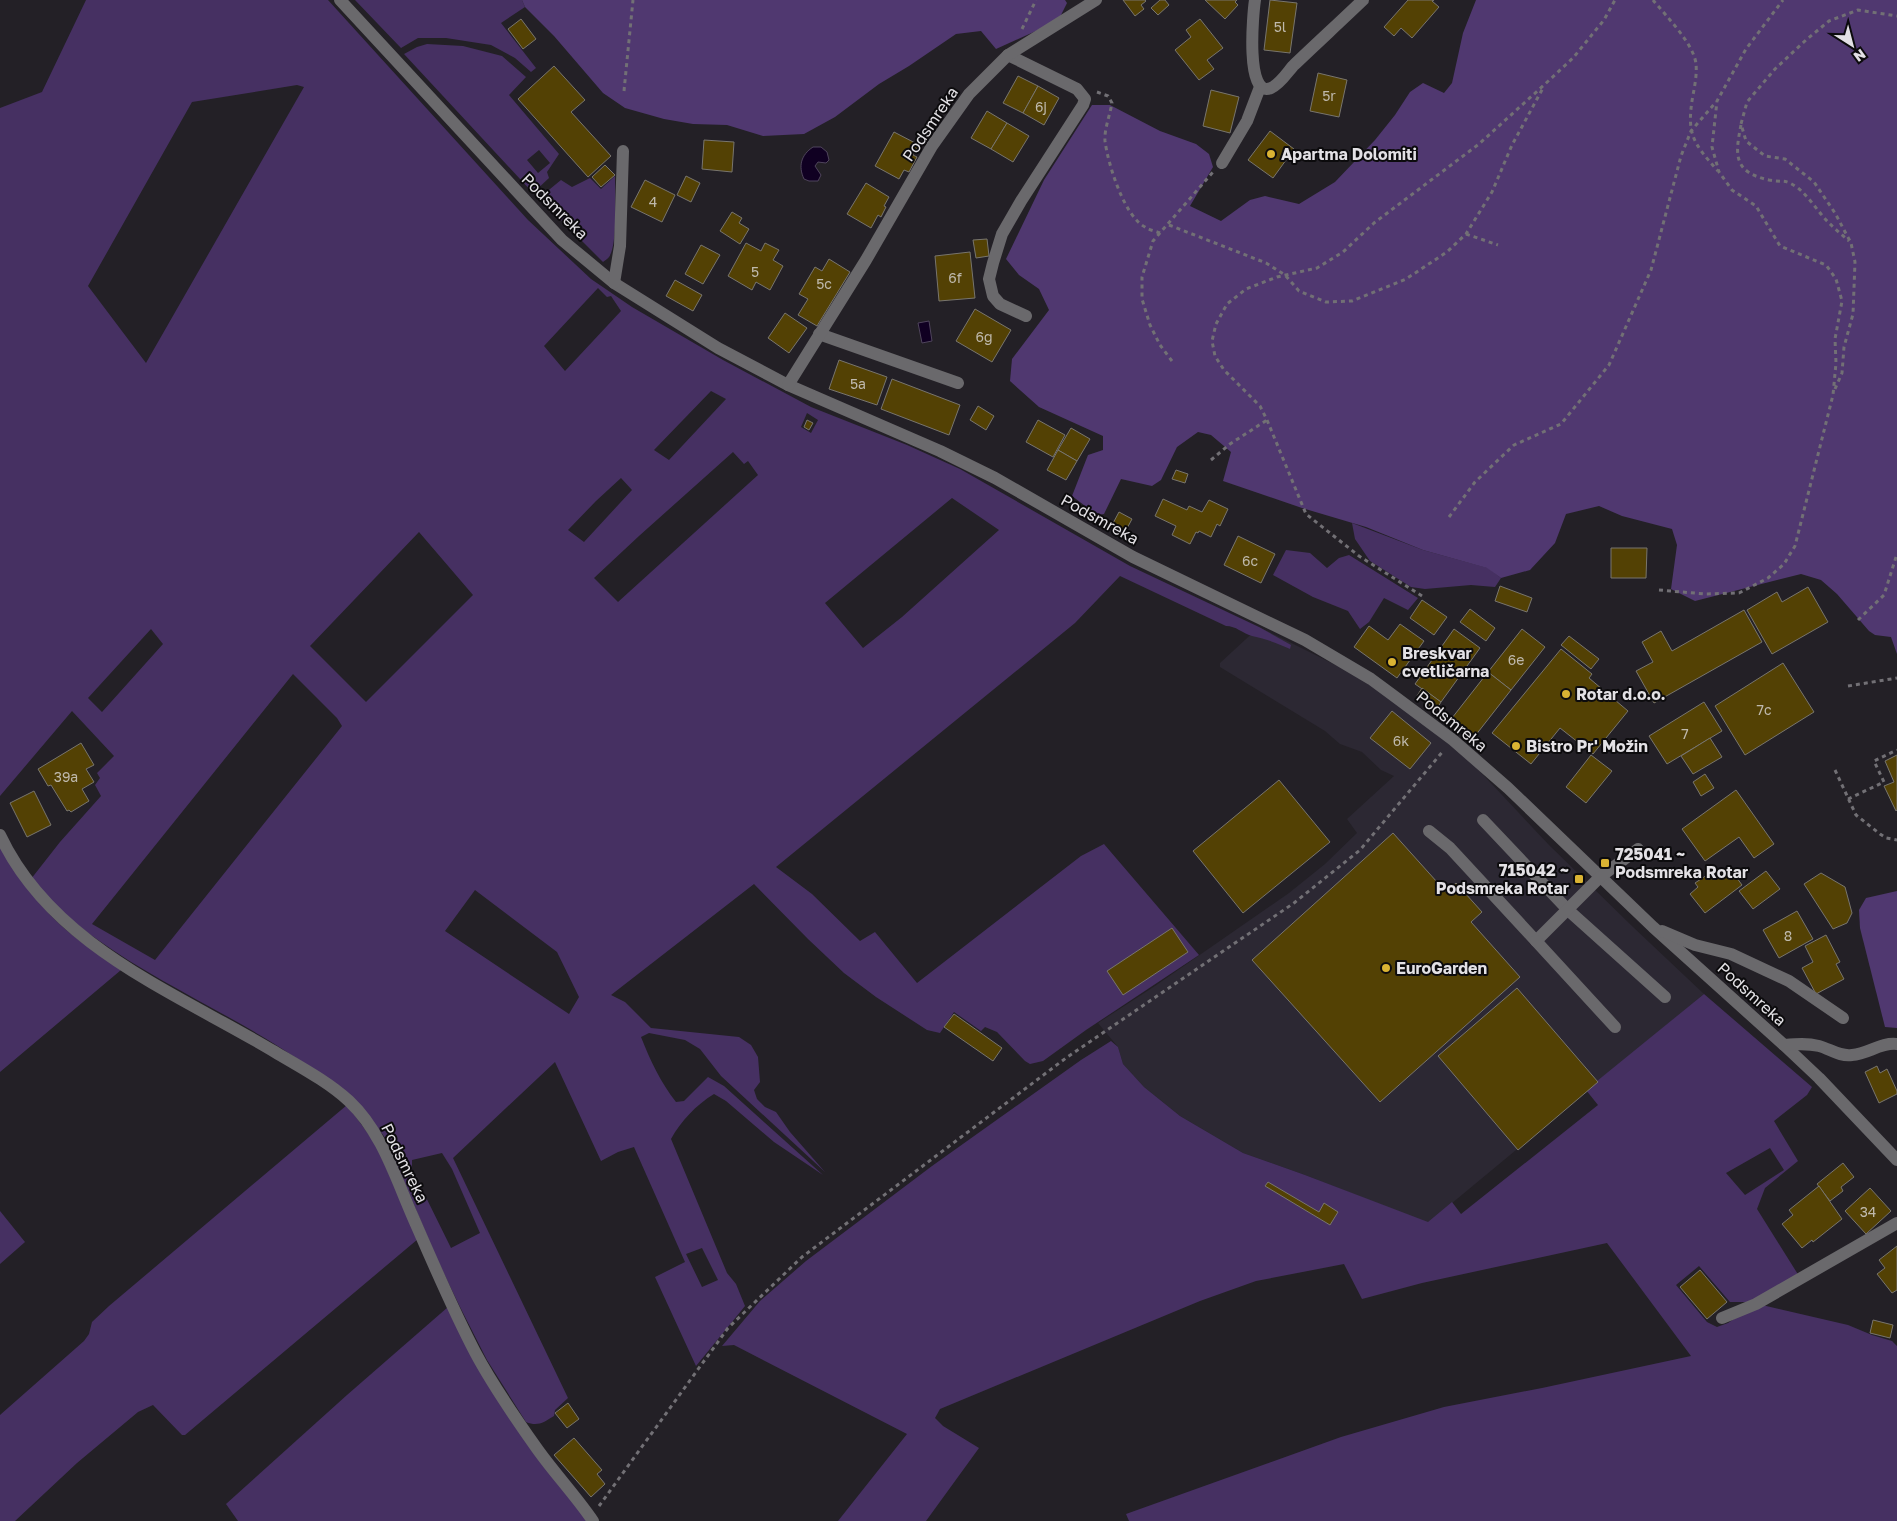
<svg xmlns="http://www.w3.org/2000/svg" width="1897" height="1521" viewBox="0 0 1897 1521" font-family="'Golos Text',sans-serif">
	<rect width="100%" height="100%" fill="#232026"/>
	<path fill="#2c2833" d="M1259,627L1370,682L1391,696L1472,763L1549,845L1633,927L1704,994L1428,1223L1305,1175L1243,1153L1180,1116L1144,1087L1123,1064L1118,1047L1098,1023L1155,986L1289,893L1325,864L1357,833L1347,819L1394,776L1381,770L1362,752L1340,744L1325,731L1220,667V663Z"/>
	<g fill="#463062" fill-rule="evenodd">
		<path d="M86,0H328L528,220L591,279L632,307L723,360L811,407L907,445L960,469L1130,566L1259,627L1291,645L1290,649C1277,643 1266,639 1252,636C1242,633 1236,626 1226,626L1120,576L1075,623L776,867L812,894L860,941L875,932L917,983L1081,856L1104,844L1199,955L1086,1030L1043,1061L1030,1064L1025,1061L997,1032L985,1027L981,1031L954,1012L940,1033L927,1030L876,997L844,973L808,939L754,884L611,995L625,1002L651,1028L739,1037L751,1045L758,1057L760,1082L754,1090L757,1099L765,1107L776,1112L790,1132L825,1172L721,1076L700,1049L685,1040L649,1033L641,1037C650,1060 661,1083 676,1102L684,1101L708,1077L724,1086L823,1175L774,1142L726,1101L714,1094C696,1105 681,1121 671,1139L727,1273L736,1284L745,1306L696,1366L655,1277L685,1262L634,1147L618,1152L601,1161L555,1062L453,1158L568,1398L555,1410L554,1416C544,1422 538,1427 526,1422L487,1360L460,1307L436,1257L386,1139C375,1123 362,1111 347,1098C274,1031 178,997 98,940C73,923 51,901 31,879L60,842L101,796L95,785L100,778L97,773L114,756L72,711L0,796V108L42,92ZM297,85L304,87L146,363L88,286L192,102ZM598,288L607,297L611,296L621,311L565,371L544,346ZM711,391L726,399L669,460L654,450ZM807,413L818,420L811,433L801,427ZM733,452L744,464L748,461L758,475L618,602L594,578L639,536ZM621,478L632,490L584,542L568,530L596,501ZM952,498L999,530L902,617L863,648L825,603ZM419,532L473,595L366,702L310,646ZM151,629L163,644L102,712L88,698ZM293,674L337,718L342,726L155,960L92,924ZM475,890L557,952L579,997L569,1014L445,931ZM442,1153L452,1169L480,1233L451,1248L412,1169V1160ZM702,1248L718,1280L702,1287L686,1254Z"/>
		<path d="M355,0H522L525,7L501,23L536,68L531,72L515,58L491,45L446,38H418L401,48Z"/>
		<path d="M427,44L463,46L502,56L526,77L509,95L559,154L547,172L549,178L533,193L404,54L417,47ZM539,150L550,163L538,173L527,160Z"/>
		<path d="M615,176C615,192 618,245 609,257C608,259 605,260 603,262L539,198L561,180L572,187L590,178L601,189Z"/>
		<path d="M1352,523L1423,550L1488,568L1501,578L1495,587L1471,585L1425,589L1411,587L1370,561L1355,539Z"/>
		<path d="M1286,550L1310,553L1327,568L1339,558L1349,555L1418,598L1408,610L1384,598L1369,622L1360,629L1348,611L1313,597L1273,575Z"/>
		<path d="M0,843C12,866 26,888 43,907C64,932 94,951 121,970L0,1072Z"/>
		<path d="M1704,994L1812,1087L1807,1095L1774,1121L1798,1161L1765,1188L1757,1209L1799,1276L1750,1302H1730L1699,1266L1676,1285L1707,1322L1717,1327L1728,1323L1741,1314L1762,1305L1848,1325L1872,1335L1892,1341L1897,1346V1521H1129L1126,1514L1341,1437L1444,1407L1542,1388L1691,1356L1607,1243L1422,1283L1362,1299L1344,1264L1256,1281L1200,1301L940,1409L935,1418L943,1426L979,1448L926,1521H838L907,1434L734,1345L722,1346L760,1301L806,1261L932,1166L1081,1060L1111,1041L1118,1047L1123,1064L1144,1087L1180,1116L1243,1153L1305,1175L1428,1222L1452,1202L1461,1214L1598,1105L1586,1090ZM1770,1148L1784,1170L1745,1195L1726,1173Z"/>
		<path d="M347,1105L375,1143L418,1239L185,1435H182L153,1405L138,1412L77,1463L15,1521H0V1415L84,1341L89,1334L92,1322L109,1306Z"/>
		<path d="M0,1211L25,1242L0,1264Z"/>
		<path d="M448,1307L588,1521H238L226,1504L347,1395Z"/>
	</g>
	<g fill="#503870">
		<path d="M522,0H1065L1067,3L1058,21L996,49L981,31L956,34L909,66L879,84L835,117L804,134L763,136L727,125L693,124L664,119L625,108L603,93L554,36L525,7Z"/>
		<path d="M1476,0H1897V654L1891,637L1875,635L1869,631L1837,594L1821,580L1801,574L1695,601L1671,589L1677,545L1672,529L1622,516L1599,506L1566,514L1555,543L1530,570L1501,578L1487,568L1423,550L1366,527L1302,508L1223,481L1231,452L1211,435L1198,432L1177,447L1161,480L1152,486L1121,479L1104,514L1097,515L1072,496L1088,455L1103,450V436L1039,407L1010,381L1012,359L1049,310L1039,289L1019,275L1006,259L1044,180L1092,105H1110L1160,131L1196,144L1209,154L1213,167L1190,206L1221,221L1250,200L1265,196L1299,204L1335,182L1375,140L1395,115L1410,92L1423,83L1444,93L1452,83L1463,33Z"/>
		<path d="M1897,891V1028L1885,1027L1860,928L1859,910L1866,898Z"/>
	</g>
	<g fill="#100022" stroke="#4f445c">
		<path d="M813,147H821L827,152L829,160L826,163L818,162L815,166L821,175L818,181H809L804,179C798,166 801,155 813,147Z"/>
		<path d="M929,321L932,341L922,343L918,323Z"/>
	</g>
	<g fill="#534104" stroke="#78756e">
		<path d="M1123,0H1145L1146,1L1141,5L1144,9L1135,16Z"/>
		<path d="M1160,0H1165L1169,5L1158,15L1151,8Z"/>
		<path d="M1205,0H1237L1235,2L1238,5L1225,19Z"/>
		<path d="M1270,0L1297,3L1290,53L1264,50Z"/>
		<path d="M1408,0H1434L1432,1L1439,7L1412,38L1401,28L1394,36L1384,27Z"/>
		<path d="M521,19L536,39L523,49L508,29Z"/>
		<path d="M1200,19L1223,48L1207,60L1214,69L1199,80L1175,50L1191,37L1186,30Z"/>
		<path d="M554,66L585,100L571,112L611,156L588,177L518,99Z"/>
		<path d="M1318,73L1347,80L1339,117L1310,111Z"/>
		<path d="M1018,76L1038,86L1023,113L1003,103Z"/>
		<path d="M1038,86L1059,98L1044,125L1023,113Z"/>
		<path d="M1211,90L1239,97L1230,133L1203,126Z"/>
		<path d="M987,111L1007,123L991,149L971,138Z"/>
		<path d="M1007,123L1029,136L1013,162L991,149Z"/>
		<path d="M1270,131L1294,149L1273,178L1248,160Z"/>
		<path d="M894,132L919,145L913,155L917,157L909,172L904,170L899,179L875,166Z"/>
		<path d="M704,140L734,142L732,172L702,169Z"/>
		<path d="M605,165L615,175L601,187L592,177Z"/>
		<path d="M686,176L700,183L691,202L677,195Z"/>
		<path d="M645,180L675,195L662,222L631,207Z"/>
		<path d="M866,183L889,197L884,206L886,207L881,217L878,215L871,228L847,214Z"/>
		<path d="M732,212L742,218L739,223L749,229L740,244L720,231Z"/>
		<path d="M987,239L989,256L976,258L973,240Z"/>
		<path d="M746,243L761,251L765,243L779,250L773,260L783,266L770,290L756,282L752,290L728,276Z"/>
		<path d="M701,245L720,255L703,284L685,274Z"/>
		<path d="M970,252L975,298L939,301L935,256Z"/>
		<path d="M829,259L850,272L817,326L798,315L808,299L799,294L815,267L822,271Z"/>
		<path d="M675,280L702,295L693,311L666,296Z"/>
		<path d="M975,309L1011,330L992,362L956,341Z"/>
		<path d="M785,313L807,328L789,353L768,338Z"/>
		<path d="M839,360L887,377L877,405L829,389Z"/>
		<path d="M892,379L960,405L949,435L881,409Z"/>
		<path d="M978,406L994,416L986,430L970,420Z"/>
		<path d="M807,420L813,423L809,430L804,427Z"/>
		<path d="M1038,420L1065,435L1053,457L1026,442Z"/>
		<path d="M1071,428L1090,439L1077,461L1058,450Z"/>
		<path d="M1058,450L1077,461L1066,480L1047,470Z"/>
		<path d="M1176,470L1188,474L1185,483L1172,479Z"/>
		<path d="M1163,499L1187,510L1189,506L1202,512L1209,500L1228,509L1220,526L1217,524L1211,537L1199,531L1198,533L1196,532L1190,544L1172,535L1176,526L1155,516Z"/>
		<path d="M1119,512L1132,519L1124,534L1111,527Z"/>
		<path d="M1238,536L1275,554L1261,583L1224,565Z"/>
		<path d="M1611,548H1647L1646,578H1611Z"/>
		<path d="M1500,586L1532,598L1527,612L1495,601Z"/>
		<path d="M1808,587L1828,622L1772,654L1747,610L1777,592L1782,602Z"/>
		<path d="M1422,600L1447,617L1434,635L1410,618Z"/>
		<path d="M1470,609L1495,628L1486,641L1460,622Z"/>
		<path d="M1744,610L1762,642L1654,703L1636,671L1653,662L1642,642L1661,631L1672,651Z"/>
		<path d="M1400,624L1424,641L1397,678L1354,647L1369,626L1388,640Z"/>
		<path d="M1454,629L1480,648L1441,702L1415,684Z"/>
		<path d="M1522,629L1545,647L1511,690L1488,672Z"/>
		<path d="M1569,636L1599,659L1591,669L1561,645Z"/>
		<path d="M1561,649L1592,674L1589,678L1628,711L1593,754L1560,728L1531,764L1492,733Z"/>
		<path d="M1783,663L1814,712L1745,755L1715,706Z"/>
		<path d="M1488,672L1511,690L1475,736L1452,718Z"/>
		<path d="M1422,688L1441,702L1436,710L1417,696Z"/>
		<path d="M1704,702L1722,731L1667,764L1649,736Z"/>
		<path d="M1392,711L1431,743L1410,769L1370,738Z"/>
		<path d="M1710,738L1722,757L1693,774L1681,756Z"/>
		<path d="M81,743L94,765L86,769L94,782L82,789L89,801L71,812L69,810L67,811L51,785L48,786L38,769Z"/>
		<path d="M1591,755L1612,771L1586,803L1566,787Z"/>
		<path d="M1897,755V810L1896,811L1884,786L1894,782L1885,761Z"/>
		<path d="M1705,774L1714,788L1701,796L1693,782Z"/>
		<path d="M1279,780L1330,842L1243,913L1193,851Z"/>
		<path d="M1736,790L1774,844L1754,858L1739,837L1705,861L1682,829Z"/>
		<path d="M34,791L51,825L27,837L10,803Z"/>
		<path d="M1393,833L1446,892L1456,883L1482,912L1471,922L1520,977L1380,1102L1252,960Z"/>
		<path d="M1729,867L1742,885L1705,913L1690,894L1698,887L1695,883L1707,875L1708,877L1716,871L1719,874Z"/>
		<path d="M1766,871L1780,889L1753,909L1739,891Z"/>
		<path d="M1821,873L1845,887L1852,913L1847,923L1833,929L1804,884Z"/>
		<path d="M1797,911L1813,939L1779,958L1763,930Z"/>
		<path d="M1172,928L1188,952L1123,995L1107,971Z"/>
		<path d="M1826,935L1840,962L1836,964L1844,979L1816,994L1802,968L1813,962L1805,946Z"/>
		<path d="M1517,988L1598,1082L1518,1150L1438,1056Z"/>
		<path d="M954,1014L1002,1048L993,1061L944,1027Z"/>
		<path d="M1877,1066L1880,1073L1887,1069L1897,1091V1094L1879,1103L1865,1072Z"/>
		<path d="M1843,1163L1854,1177L1841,1187L1843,1191L1830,1201L1817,1184Z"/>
		<path d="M1268,1182L1319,1212L1324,1203L1338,1212L1330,1225L1265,1186Z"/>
		<path d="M1819,1186L1842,1219L1813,1242L1812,1240L1802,1248L1782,1224L1793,1215L1789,1210Z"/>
		<path d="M1870,1188L1891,1211L1866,1234L1845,1211Z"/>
		<path d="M1897,1246V1290L1892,1293L1877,1274L1885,1268L1879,1260Z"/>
		<path d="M1700,1270L1727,1302L1707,1319L1680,1287Z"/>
		<path d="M1873,1320L1893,1325L1890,1338L1870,1333Z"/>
		<path d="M568,1403L579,1419L567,1428L555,1413Z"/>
		<path d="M574,1438L602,1470L597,1474L605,1484L591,1497L554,1455Z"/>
	</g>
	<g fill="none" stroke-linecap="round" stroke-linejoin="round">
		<g stroke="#727075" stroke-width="3" stroke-dasharray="4 4" stroke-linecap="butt">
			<path d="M1653,0C1666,16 1694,44 1696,64C1697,73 1695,85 1693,95C1686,134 1693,143 1718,171"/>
			<path d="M1022,29L1036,0"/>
			<path d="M624,91L633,0"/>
			<path d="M1097,92L1108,96L1112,103C1110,115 1104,130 1105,141C1108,164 1124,216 1145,227C1149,230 1155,231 1160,233"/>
			<path d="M1741,125C1735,155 1733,172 1769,180C1784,183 1784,178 1798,188C1810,198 1818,212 1829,223C1835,229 1842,235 1849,241"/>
			<path d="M1169,225L1266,263L1285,275L1299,291L1326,302L1352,301L1406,279L1447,252L1466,234L1492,192L1512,145L1543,88"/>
			<path d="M1466,234L1498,245"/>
			<path d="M1172,361L1160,345L1150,325L1142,299V277L1153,241L1213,172"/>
			<path d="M1835,389L1842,373L1844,347L1853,314L1855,262L1851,243L1835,213L1814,182L1785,159L1765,156L1746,141L1741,124L1747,102L1775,69L1806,40L1829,21L1858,10L1897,16"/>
			<path d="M1211,460L1230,444L1267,420"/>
			<path d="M1449,517L1475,482L1514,445L1561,424L1609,365L1651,270L1681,156L1691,131L1716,102"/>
			<path d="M1659,590L1705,594L1739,593L1768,578L1784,564L1795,546L1833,395L1836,363L1835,339L1842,301L1836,279L1826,265L1780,246L1756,206L1732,190L1719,172L1712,147L1717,101L1746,49L1783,0"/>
			<path d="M1422,596L1359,556L1306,514L1267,420L1260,406L1224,370L1215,356L1212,341L1216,324L1227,304L1246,289L1277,277L1317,268L1343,252L1374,223L1479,144L1544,85L1573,58L1604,20L1615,0"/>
			<path d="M1858,620L1884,595L1897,554"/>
			<path d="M1848,686L1897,678"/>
			<path d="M1835,770L1856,815L1880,834L1886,838L1897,840"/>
			<path d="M1848,799L1884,782L1874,761L1897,750"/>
			<path d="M599,1506L728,1328L802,1257L1066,1058L1294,903L1360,850L1444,750"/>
		</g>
		<g stroke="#6a696c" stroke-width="12">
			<path d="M340,0L562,240L614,283L718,348L788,385L940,451L995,478L1133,557L1305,640L1371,679L1394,696L1453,740L1508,788L1653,927L1784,1045L1819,1078L1897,1160"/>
			<path d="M1255,0C1253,13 1245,99 1271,88C1280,84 1287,73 1293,66C1316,44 1340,22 1363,0"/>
			<path d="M1008,55L1077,89L1085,99L1083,105L1021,201L1002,234L993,263L989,279L993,296L1000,304L1026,316"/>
			<path d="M1222,163L1247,121L1260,87"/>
			<path d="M614,283L620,246L623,151"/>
			<path d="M819,334L958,383"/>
			<path d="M788,385L866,260L932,146L969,94L1008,55L1096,0"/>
			<path d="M1483,820L1568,910L1665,997"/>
			<path d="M1429,831L1450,848L1536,941L1600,877L1638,849"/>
			<path d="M0,835C52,946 175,992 275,1052C300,1067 327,1081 349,1101C381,1131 395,1176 412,1215C432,1261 452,1308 475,1352C493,1386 516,1419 538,1450C556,1475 576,1496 593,1521"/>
			<path d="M1662,931L1695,945L1731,954L1789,981L1843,1018"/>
			<path d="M1536,941L1615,1027"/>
			<path d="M1784,1045C1796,1044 1807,1043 1819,1046C1830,1049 1840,1057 1852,1055C1868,1054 1881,1042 1897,1044"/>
			<path d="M1722,1318L1756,1304L1897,1223"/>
		</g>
	</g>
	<g fill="#dab333" stroke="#0c0b0d" stroke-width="2">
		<circle cx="1271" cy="154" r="5"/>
		<circle cx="1392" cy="662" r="5"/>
		<circle cx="1566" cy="694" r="5"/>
		<circle cx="1516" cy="746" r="5"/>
		<rect x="1600" y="858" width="10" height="10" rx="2.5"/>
		<rect x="1574" y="874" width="10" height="10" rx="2.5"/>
		<circle cx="1386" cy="968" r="5"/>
	</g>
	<g text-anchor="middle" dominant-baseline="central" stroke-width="4" stroke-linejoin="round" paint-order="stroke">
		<g font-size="14" fill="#bfb9ad">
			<text x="1280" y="26">5l</text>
			<text x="1329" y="95">5r</text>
			<text x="1041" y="106">6j</text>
			<text x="653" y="201">4</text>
			<text x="755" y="271">5</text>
			<text x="955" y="277">6f</text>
			<text x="824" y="283">5c</text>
			<text x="984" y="336">6g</text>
			<text x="858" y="383">5a</text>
			<text x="1250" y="560">6c</text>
			<text x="1516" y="659">6e</text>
			<text x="1764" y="709">7c</text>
			<text x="1685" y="733">7</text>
			<text x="1401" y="740">6k</text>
			<text x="66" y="776">39a</text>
			<text x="1788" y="935">8</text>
			<text x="1868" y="1211">34</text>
		</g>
		<g font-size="16" fill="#e3e1e5" stroke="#0c0b0d">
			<text transform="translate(930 124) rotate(-56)">Podsmreka</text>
			<text transform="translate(555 206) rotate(45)">Podsmreka</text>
			<text transform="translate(1100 519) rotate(29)">Podsmreka</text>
			<text transform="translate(1452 721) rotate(39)">Podsmreka</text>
			<text transform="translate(1752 994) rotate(42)">Podsmreka</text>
			<text transform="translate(405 1163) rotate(64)">Podsmreka</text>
		</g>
		<g font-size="16" font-weight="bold" fill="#e3e1e5" stroke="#0c0b0d" text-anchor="start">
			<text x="1281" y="154">Apartma Dolomiti</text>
			<text x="1402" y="653">Breskvar<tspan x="1402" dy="18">cvetličarna</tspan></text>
			<text x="1576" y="694">Rotar d.o.o.</text>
			<text x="1526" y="746">Bistro Pr' Možin</text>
			<text x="1615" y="854">725041 ~<tspan x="1615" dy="18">Podsmreka Rotar</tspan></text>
			<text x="1569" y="870" text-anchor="end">715042 ~<tspan x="1569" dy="18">Podsmreka Rotar</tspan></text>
			<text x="1396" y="968">EuroGarden</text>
		</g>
	</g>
	<g transform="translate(1852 45) rotate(144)" stroke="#0c0b0d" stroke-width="4" paint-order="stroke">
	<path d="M0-4L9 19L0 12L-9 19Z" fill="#e3e1e5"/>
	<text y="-8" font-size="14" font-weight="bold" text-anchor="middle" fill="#e3e1e5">N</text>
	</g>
</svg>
